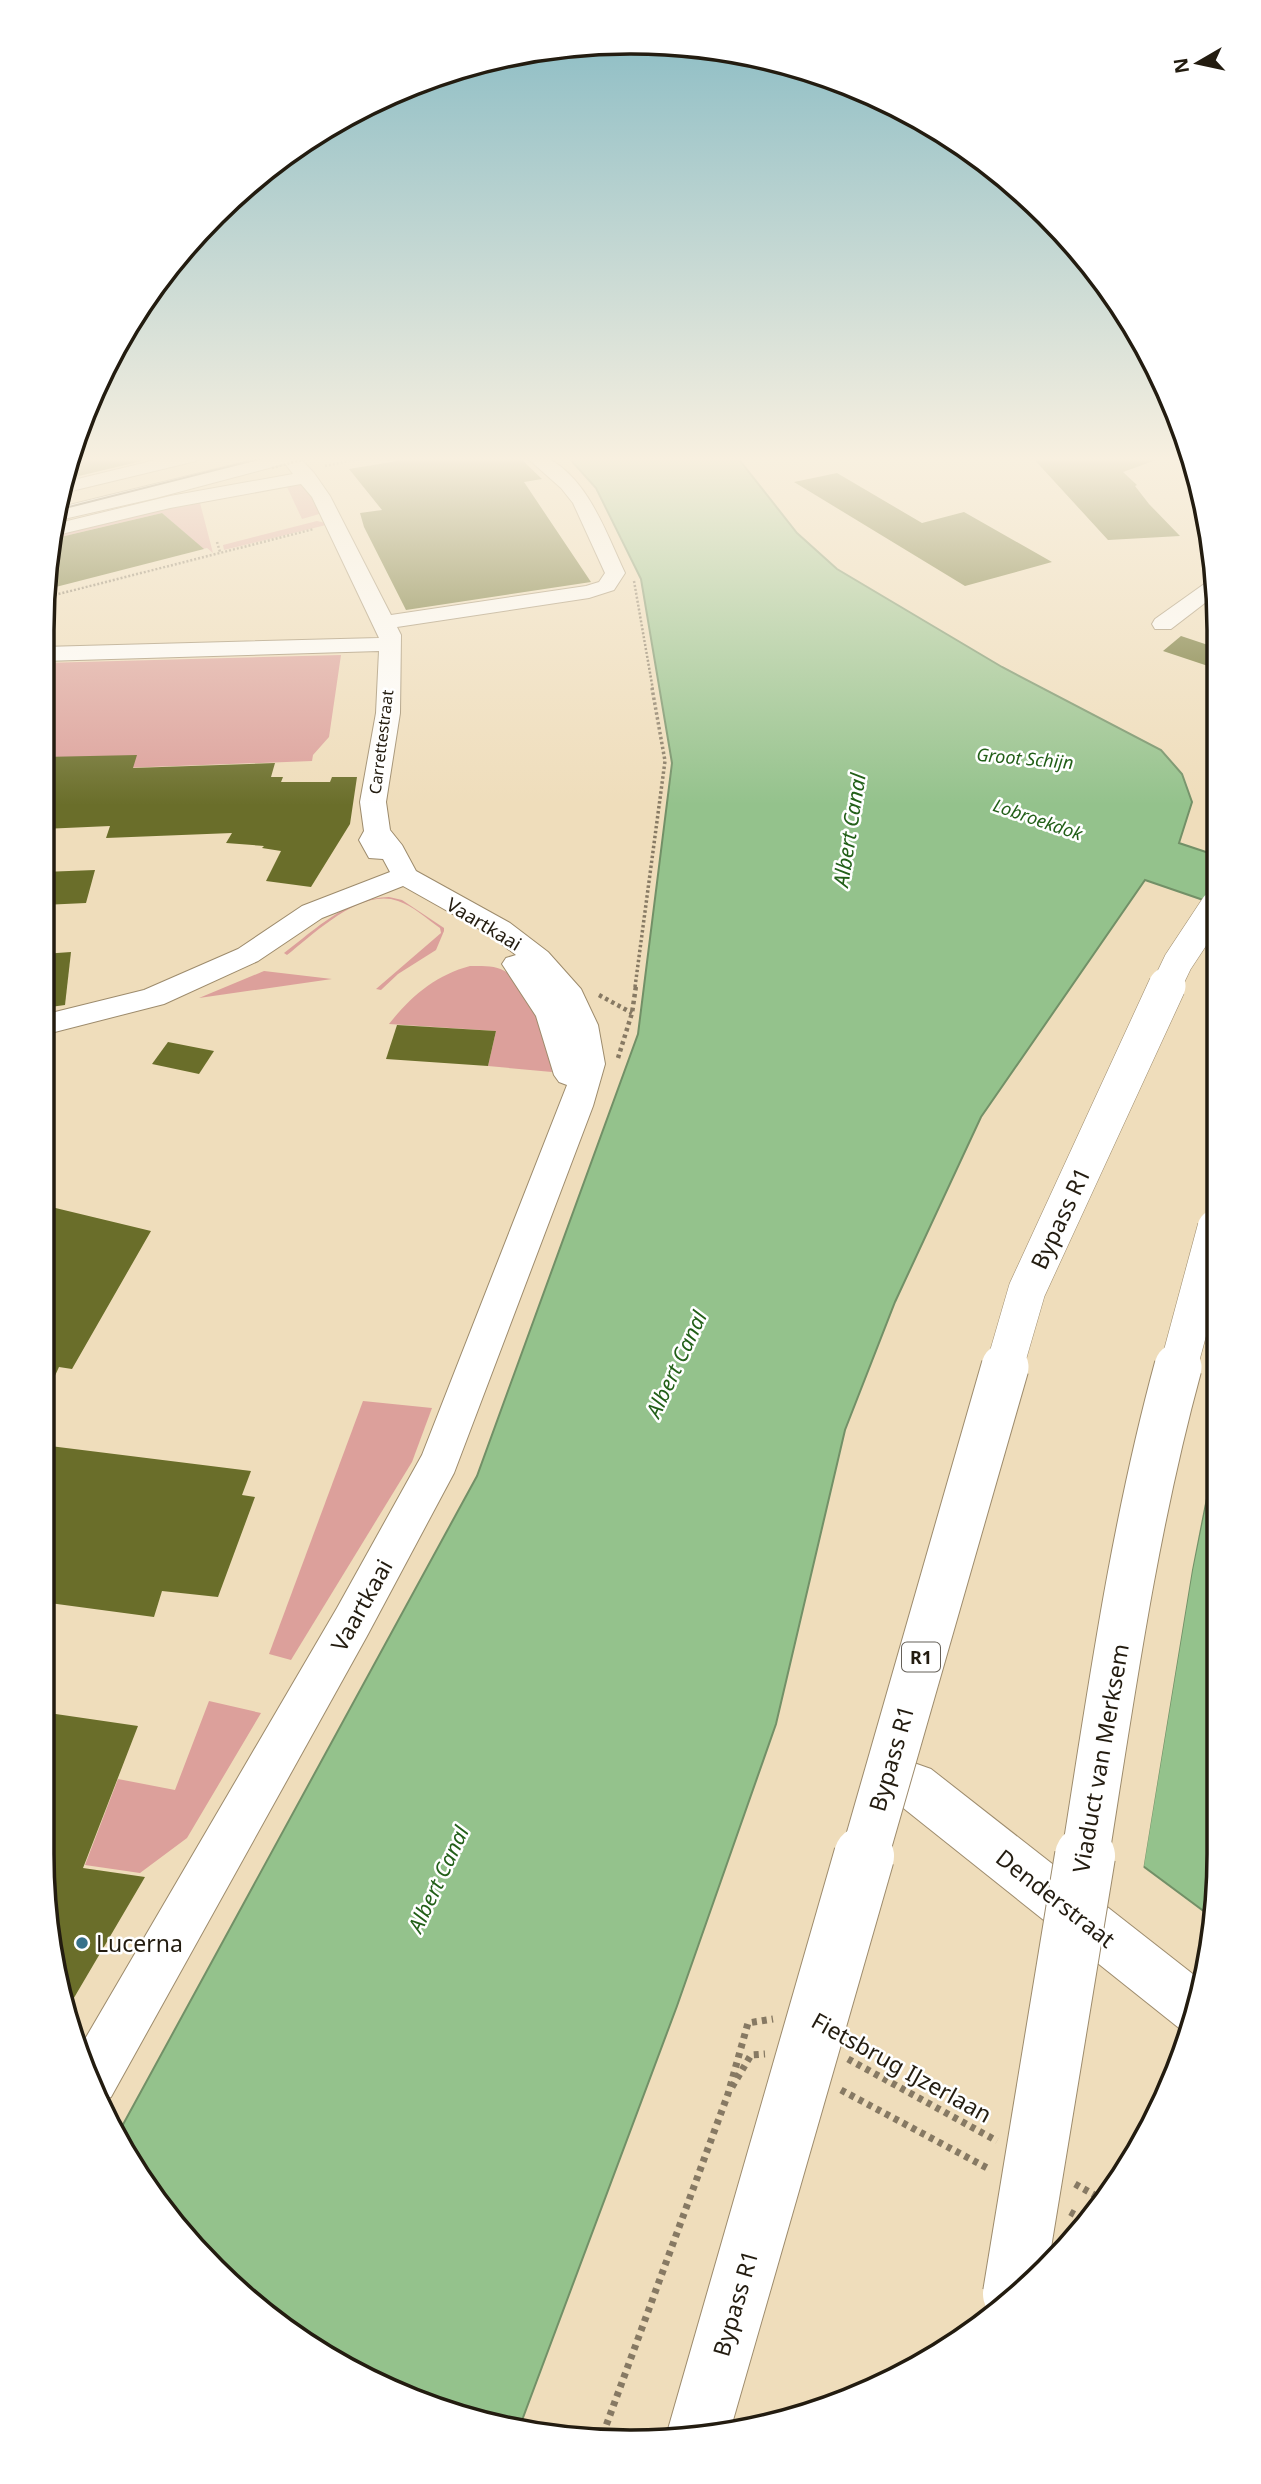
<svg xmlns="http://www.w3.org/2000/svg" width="1261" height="2484" viewBox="0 0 1261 2484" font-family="'Noto Sans',sans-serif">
	<rect width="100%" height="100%" fill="#efddbb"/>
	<g fill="#dca09b">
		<path d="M306,482L326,512L302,519L287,487L200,503L213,553L207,548L203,549L162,513L52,539L53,533L112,519Z"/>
		<path d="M317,521L330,524L224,550L223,545Z"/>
		<path d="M341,655L329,737L313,755L312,761L43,771V663Z"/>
		<path d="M389,897L402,900L444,928V931L436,950L398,974L381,990L376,989L441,933L440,928C427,919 413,906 398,901C361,887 314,934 287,955L284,953C317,928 347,898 389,897Z"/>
		<path d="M470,966C483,966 497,965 508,973C535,992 549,1040 552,1072L488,1066L496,1031L389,1024C411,996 436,975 470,966Z"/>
		<path d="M264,971L332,979L199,998Z"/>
		<path d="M363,1401L432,1408L412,1462L291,1660L269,1654Z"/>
		<path d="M209,1701L261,1713L187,1838L140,1873L85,1865L118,1779L175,1790Z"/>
	</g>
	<g fill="#94c28c" stroke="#729067" stroke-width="2">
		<path d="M568,457H737L797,533L837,569L1002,667L1161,750L1182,774L1192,802L1179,843L1215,855V904L1145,880L981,1117L895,1302L845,1430L776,1724L677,2006L518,2431L336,2363L242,2296L164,2212L120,2130L477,1476L638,1034L672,763L641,579L596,488Z"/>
		<path d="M1216,1451L1218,1892L1213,1918L1143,1866L1192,1570Z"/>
	</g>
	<path fill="#efddbb" d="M1216,1447L1192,1570L1143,1870L1140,1865L1188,1570L1213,1450Z"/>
	<g fill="#6a6e2a">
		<path d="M70,457H141L142,461L62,480Z"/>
		<path d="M421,457H519L542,479L524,482L591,582L406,610L364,527L360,513L382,510L349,469Z"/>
		<path d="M1032,457H1155L1156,460L1123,472L1137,485L1135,486L1149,504L1180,536L1108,540Z"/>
		<path d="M837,473L922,523L964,512L1052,562L965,586L794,482Z"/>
		<path d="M162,513L204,549L44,590L52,539Z"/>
		<path d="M1181,636L1214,647V668L1163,651Z"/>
		<path d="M137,755L133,768L275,763L271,777H283L281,782H330L332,777H357L350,824L311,887L266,881L281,851L262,848L264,846L226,843L232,833L106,838L110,826L43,829V757Z"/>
		<path d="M95,870L86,903L43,905V872Z"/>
		<path d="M71,952L65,1005L43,1008V954Z"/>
		<path d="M397,1025L496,1031L488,1066L386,1059Z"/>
		<path d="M168,1042L214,1051L199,1074L152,1064Z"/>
		<path d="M43,1205L151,1231L72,1369L59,1367L42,1404Z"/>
		<path d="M42,1445L251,1471L242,1495L255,1497L218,1597L162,1591L154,1617L42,1602Z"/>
		<path d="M42,1712L138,1726L83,1868L145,1877L68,2008L42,1853Z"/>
	</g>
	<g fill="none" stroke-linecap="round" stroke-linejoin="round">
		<g stroke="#9d8b6c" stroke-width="2">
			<g id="minor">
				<path d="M168,457H199L196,461L59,494L61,483Z"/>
				<path d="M280,457H299L314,473L330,496L391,615L586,586L599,582L605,573L573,503L561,488L526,457C532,457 542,455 547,458C588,478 607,535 625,573L614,590L589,598L397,627L401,635L400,713L386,802L390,830L402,845L416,871L510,923L548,952L581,989L598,1025L605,1064L593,1106L454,1473L367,1636L111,2097L104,2100L78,2051L337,1608L422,1455L567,1085L559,1082L554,1075L536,1016L502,964L506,958L516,955L490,935L403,886L322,918L258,961L164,1004L43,1035V1015L144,990L238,949L302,906L390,872L383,859L369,858L359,840L364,831L360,802L376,713L379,651L43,661V647L379,638L312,497L301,484L170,508L53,536L55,524L170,496L293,474Z"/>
				<path d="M1214,580V596L1171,629H1155L1152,624L1155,619L1207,582Z"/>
				<path d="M914,1763L931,1769L1203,1982L1199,2005L1189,2032L1179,2028L897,1803L891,1786L897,1769Z"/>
			</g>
		</g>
		<g stroke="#9d8b6c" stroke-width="2">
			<path id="major" d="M265,457H298L295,461L156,498L55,521L57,508Z"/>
		</g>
		<g stroke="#867963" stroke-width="2.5" stroke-dasharray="2 2" stroke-linecap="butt">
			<path d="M325,466L369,457"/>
			<path d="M217,542L220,552"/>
			<path d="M634,581L653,690"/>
			<path d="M43,598L314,529"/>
		</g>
		<path stroke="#867963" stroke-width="3.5" stroke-dasharray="2.5 2.5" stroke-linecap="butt" d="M635,987L665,761L652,688"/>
		<g stroke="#867963" stroke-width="4.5" stroke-dasharray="3.5 3.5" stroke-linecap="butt">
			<path d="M599,995L632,1013"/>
			<path d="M618,1058L632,1013L636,986"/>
		</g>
		<g stroke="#867963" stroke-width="7" stroke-dasharray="5 5" stroke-linecap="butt">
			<path d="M848,2059L997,2141"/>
			<path d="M732,2087L751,2055L765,2054"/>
			<path d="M841,2090L991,2170"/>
			<path d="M1075,2184L1098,2197"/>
			<path d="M1070,2212L1083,2219"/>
			<path d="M603,2434L728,2094L748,2023L773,2019"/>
		</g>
		<use href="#minor" fill="#fff" fill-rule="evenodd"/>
		<use href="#major" fill="#fff" fill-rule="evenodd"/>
		<path stroke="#554b3a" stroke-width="2" d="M57,510L267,457"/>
		<g stroke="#9d8b6c" stroke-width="30" stroke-linecap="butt">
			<path id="highway-bridge-far3" d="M1166,987L1178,962L1215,906"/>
		</g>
		<g stroke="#9d8b6c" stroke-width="38" stroke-linecap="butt">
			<g id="highway-bridge-far2">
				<path d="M1004,1369L1027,1290L1167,986"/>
				<path d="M1178,1369L1216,1228"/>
			</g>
		</g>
		<g stroke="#9d8b6c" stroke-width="49" stroke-linecap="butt">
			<g id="highway-bridge-far1">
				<path d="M864,1858L1005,1367"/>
				<path d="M1085,1858C1111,1694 1134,1528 1178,1367"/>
			</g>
		</g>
		<g stroke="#9d8b6c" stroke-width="62" stroke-linecap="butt">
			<g id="highway-bridge">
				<path d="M1013,2294L1085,1856"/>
				<path d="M697,2437L864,1856"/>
			</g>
		</g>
		<g stroke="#867963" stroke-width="2.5" stroke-dasharray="2 2" stroke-linecap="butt">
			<path d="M311,459L322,457"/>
			<path d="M272,468L313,457"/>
		</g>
		<use href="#highway-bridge-far3" stroke="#fff" stroke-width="29"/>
		<use href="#highway-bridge-far2" stroke="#fff" stroke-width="37"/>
		<use href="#highway-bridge-far1" stroke="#fff" stroke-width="47"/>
		<use href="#highway-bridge" stroke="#fff" stroke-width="60"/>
	</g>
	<linearGradient id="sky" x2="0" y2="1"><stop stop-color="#86bac3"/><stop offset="0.57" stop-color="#f8f0e0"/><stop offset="1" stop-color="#f8f0e0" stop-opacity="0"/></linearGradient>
	<rect width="1261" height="805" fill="url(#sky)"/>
	<circle fill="#37718a" stroke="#fff" stroke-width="2.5" cx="82" cy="1943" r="7"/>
	<g text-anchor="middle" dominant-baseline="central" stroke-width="5" stroke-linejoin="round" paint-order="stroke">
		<g font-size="16" fill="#231c10" stroke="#fff">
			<text transform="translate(381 742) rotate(-83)">Carrettestraat</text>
		</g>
		<g font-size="18" font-style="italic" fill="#225f18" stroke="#fff">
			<text transform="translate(1025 758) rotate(5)">Groot Schijn</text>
			<text transform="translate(1038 819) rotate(19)">Lobroekdok</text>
		</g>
		<rect fill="#fff" stroke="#656058" stroke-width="2" x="902" y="1642.5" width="38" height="29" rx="5"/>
		<g font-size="18" font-weight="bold" fill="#231c10">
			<text x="921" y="1657">R1</text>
		</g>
		<g font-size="19" fill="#231c10" stroke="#fff">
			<text transform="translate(484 924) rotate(31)">Vaartkaai</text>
		</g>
		<g font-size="21" font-style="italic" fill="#225f18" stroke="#fff">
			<text transform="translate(849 830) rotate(-81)">Albert Canal</text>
			<text transform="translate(676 1364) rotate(-65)">Albert Canal</text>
			<text transform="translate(438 1879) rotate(-65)">Albert Canal</text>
		</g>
		<g font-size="23" fill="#231c10" stroke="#fff">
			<text transform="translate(1060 1218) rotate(-65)">Bypass R1</text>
			<text transform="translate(361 1605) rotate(-61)">Vaartkaai</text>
			<text transform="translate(891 1758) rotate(-74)">Bypass R1</text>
			<text transform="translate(1100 1758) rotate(-80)">Viaduct van Merksem</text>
			<text transform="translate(1056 1898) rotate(38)">Denderstraat</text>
			<text transform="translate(902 2067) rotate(29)">Fietsbrug IJzerlaan</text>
			<text transform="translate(735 2303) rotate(-74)">Bypass R1</text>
		</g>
		<g font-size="23" fill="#231c10" stroke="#fff" text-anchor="start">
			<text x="96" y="1943">Lucerna</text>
		</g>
	</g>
	<path d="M0 0H1261V2484H0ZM630 54H631A576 576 0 0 1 1207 630V1854A576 576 0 0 1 631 2430H630A576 576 0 0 1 54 1854V630A576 576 0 0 1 630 54Z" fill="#fff" fill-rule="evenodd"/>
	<path fill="none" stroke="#231c10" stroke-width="3.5" d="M630 54H631A576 576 0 0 1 1207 630V1854A576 576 0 0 1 631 2430H630A576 576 0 0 1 54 1854V630A576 576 0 0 1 630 54Z"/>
	<g transform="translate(1198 63) rotate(261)" stroke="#ffffff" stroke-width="5" paint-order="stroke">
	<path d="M0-5L12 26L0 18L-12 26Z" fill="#231c10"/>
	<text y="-10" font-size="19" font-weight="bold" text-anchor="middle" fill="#231c10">N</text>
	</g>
</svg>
